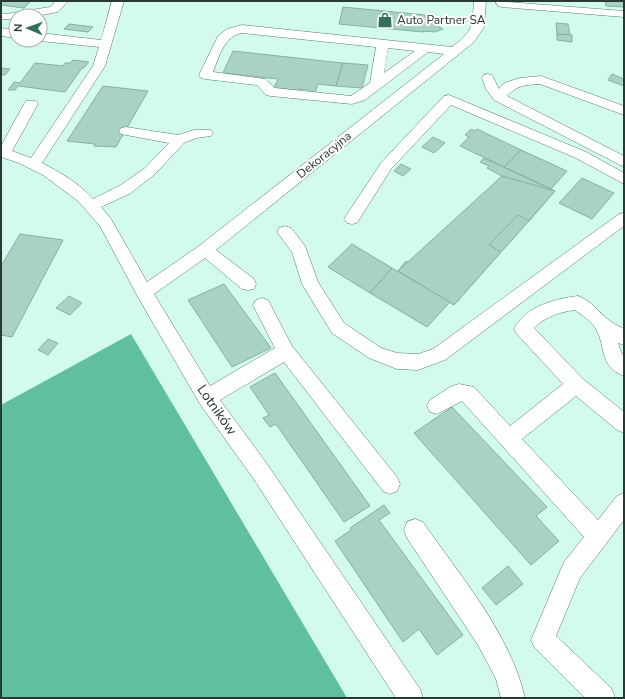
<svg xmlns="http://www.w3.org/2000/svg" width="625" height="699" viewBox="0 0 625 699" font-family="'Nunito Sans',sans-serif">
	<rect width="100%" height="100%" fill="#d2fbeb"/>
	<path fill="#5fbf9f" d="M131,334L347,698H1V405Z"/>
	<g fill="#aad2c2" stroke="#88afa0">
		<path d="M1,1H31L24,8L1,5Z"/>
		<path d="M605,1H624V7L606,6Z"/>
		<path d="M343,7L425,15V17L443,29L435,32L423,31V32L339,24Z"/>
		<path d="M556,23L568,24L570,35L557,34Z"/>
		<path d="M69,24L93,27L88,32L64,29Z"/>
		<path d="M557,34L572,35V42L557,40Z"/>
		<path d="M233,51L333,62L343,63L336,86L318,84L315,93L308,92L309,90L299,89L298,91L274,88L278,79L223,73Z"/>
		<path d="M73,60L89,62L84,68H82L65,92L18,86L15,90H8L14,82L20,83L35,63L63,66L65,63H70Z"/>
		<path d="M343,63L368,65L362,88L336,86Z"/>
		<path d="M1,68L10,69L5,75H1Z"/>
		<path d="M612,74L624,79V86L608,80Z"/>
		<path d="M103,86L148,91L116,147L94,146L95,144L67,141Z"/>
		<path d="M471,129L475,131L477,129L521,150L504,167L460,146L469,137L465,135Z"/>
		<path d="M433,137L445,143L434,153L422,147Z"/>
		<path d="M521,150L567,171L551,189L504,167Z"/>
		<path d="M484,158L555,191L529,221L518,215L489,245L501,252L454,305L398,271L406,261L414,266L502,176L487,168L489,166L480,162Z"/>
		<path d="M401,164L411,169L403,176L394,171Z"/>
		<path d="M502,176L555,191L454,305L398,271Z"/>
		<path d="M582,178L614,193L592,219L559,203Z"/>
		<path d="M518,215L529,221L501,252L489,245Z"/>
		<path d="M20,234L63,240L12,337L1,335V266Z"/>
		<path d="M352,244L392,268L370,293L328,267Z"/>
		<path d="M392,268L450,302L427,327L370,293Z"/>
		<path d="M224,284L271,348L232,367L188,300Z"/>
		<path d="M69,296L82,303L70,315L56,308Z"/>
		<path d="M48,339L58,343L48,355L38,350Z"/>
		<path d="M275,373L370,506L344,522L276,424L270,427L263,418L269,415L250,387Z"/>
		<path d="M452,407L547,507L536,516L559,541L531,565L414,433Z"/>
		<path d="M384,505L390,513L379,520L463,635L437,655L419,629L403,642L335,541L351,530L350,528Z"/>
		<path d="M508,566L523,584L496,605L482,588Z"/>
	</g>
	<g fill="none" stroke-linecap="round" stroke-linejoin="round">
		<g stroke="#567b6d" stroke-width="1">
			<g id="minor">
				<path d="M56,1H68L58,12L36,16H16V19H1V13L6,14L50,7Z"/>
				<path d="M112,1H124L105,66L42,163C60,172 80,184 93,199L121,185L145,168L169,143L121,134L119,131L121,128L126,127L178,135L194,130H211L213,133L211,136L196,138L184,143L155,174L131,193L101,207L111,219L147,282L199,246L444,54L428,52L365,100L352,104L271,96L266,95L257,85L205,79L201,78L199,75L218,36L227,29L242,25L452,47C474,30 472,28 474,1H486L484,27L474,42L216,250L254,279L256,284L254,289L248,290L242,289L205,258L154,294L210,386L275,348L253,305L256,300L262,298L268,300L292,346L397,477L400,484L397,491L390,494L383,491L284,362L220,400L267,464L420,689L423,698H396L253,478L200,404L138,297L100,226L78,201L43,175L19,163L1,157V146L24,104L26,101H36L38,104L12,151L31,158L93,66L99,47L40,41L38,40H40V33L101,40ZM242,33L376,47L370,83L351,96L275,88L265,79L213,72C219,57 224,36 242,33ZM388,48L415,51L384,73Z"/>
				<path d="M495,1L624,11V17L502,7L498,6Z"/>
				<path d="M1,28L16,30V38L1,36Z"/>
				<path d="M488,74L492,75L499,89L504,83L520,78L541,76L624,106V115L540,84C525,85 517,85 507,96L624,156V167L494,100L486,89L482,78L484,75Z"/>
				<path d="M449,95L586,152L624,173V184L576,158L451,105L391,169L357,223L352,224L347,223L344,219L381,163L444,96Z"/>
				<path d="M624,213V226L445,360L418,370L397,369L369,358L332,333L302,284L292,252L277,232L279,228L285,226L291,228L305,246L318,282L344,323L381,348L397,353L418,354L433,349L619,214Z"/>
				<path d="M578,296C592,301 599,313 610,321C614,324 620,327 624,329V345L618,343L621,352L624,356V376C599,367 606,346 596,329C592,322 582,315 575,310C559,312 545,317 534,328L583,379L624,412V433L617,430L576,396L522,439L598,520L617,496L624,493V520L580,578L556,636L612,689L615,698H585L535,648L531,640L564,562L584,537L462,401L437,414L430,412L427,406L430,400L452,386L459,384L474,387L510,426L563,384L517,334L514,329C526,306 554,299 578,296Z"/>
				<path d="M415,519L423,522C460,576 510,633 525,698H501L496,679L478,645L407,538L404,530L407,522Z"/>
			</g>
		</g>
		<use href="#minor" fill="#fff" fill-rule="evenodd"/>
	</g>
	<defs>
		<g id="shop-bare" transform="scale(1.2)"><path d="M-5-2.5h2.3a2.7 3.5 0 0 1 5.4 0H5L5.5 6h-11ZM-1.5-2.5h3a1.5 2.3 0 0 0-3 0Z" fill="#33705c" stroke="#fefefe" stroke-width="2.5" paint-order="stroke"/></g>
	</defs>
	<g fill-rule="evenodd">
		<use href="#shop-bare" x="385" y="20"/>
	</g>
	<g text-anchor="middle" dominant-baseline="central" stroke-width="4" stroke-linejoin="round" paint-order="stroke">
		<g font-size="12" fill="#283832" stroke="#fefefe" text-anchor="start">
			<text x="397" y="20">Auto Partner SA</text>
		</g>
		<g font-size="12" fill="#283832" stroke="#fefefe">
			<text transform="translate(324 155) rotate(-39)">Dekoracyjna</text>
		</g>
		<g font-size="14" fill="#283832" stroke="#fefefe">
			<text transform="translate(217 410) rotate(55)">Lotników</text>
		</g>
	</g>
	<rect width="625" height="699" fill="none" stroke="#283832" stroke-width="4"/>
	<g transform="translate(28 28) rotate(272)"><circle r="19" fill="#fefefe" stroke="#a8afac"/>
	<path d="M0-3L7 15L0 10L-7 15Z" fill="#33705c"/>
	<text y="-6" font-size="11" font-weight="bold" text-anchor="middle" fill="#283832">N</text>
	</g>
</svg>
